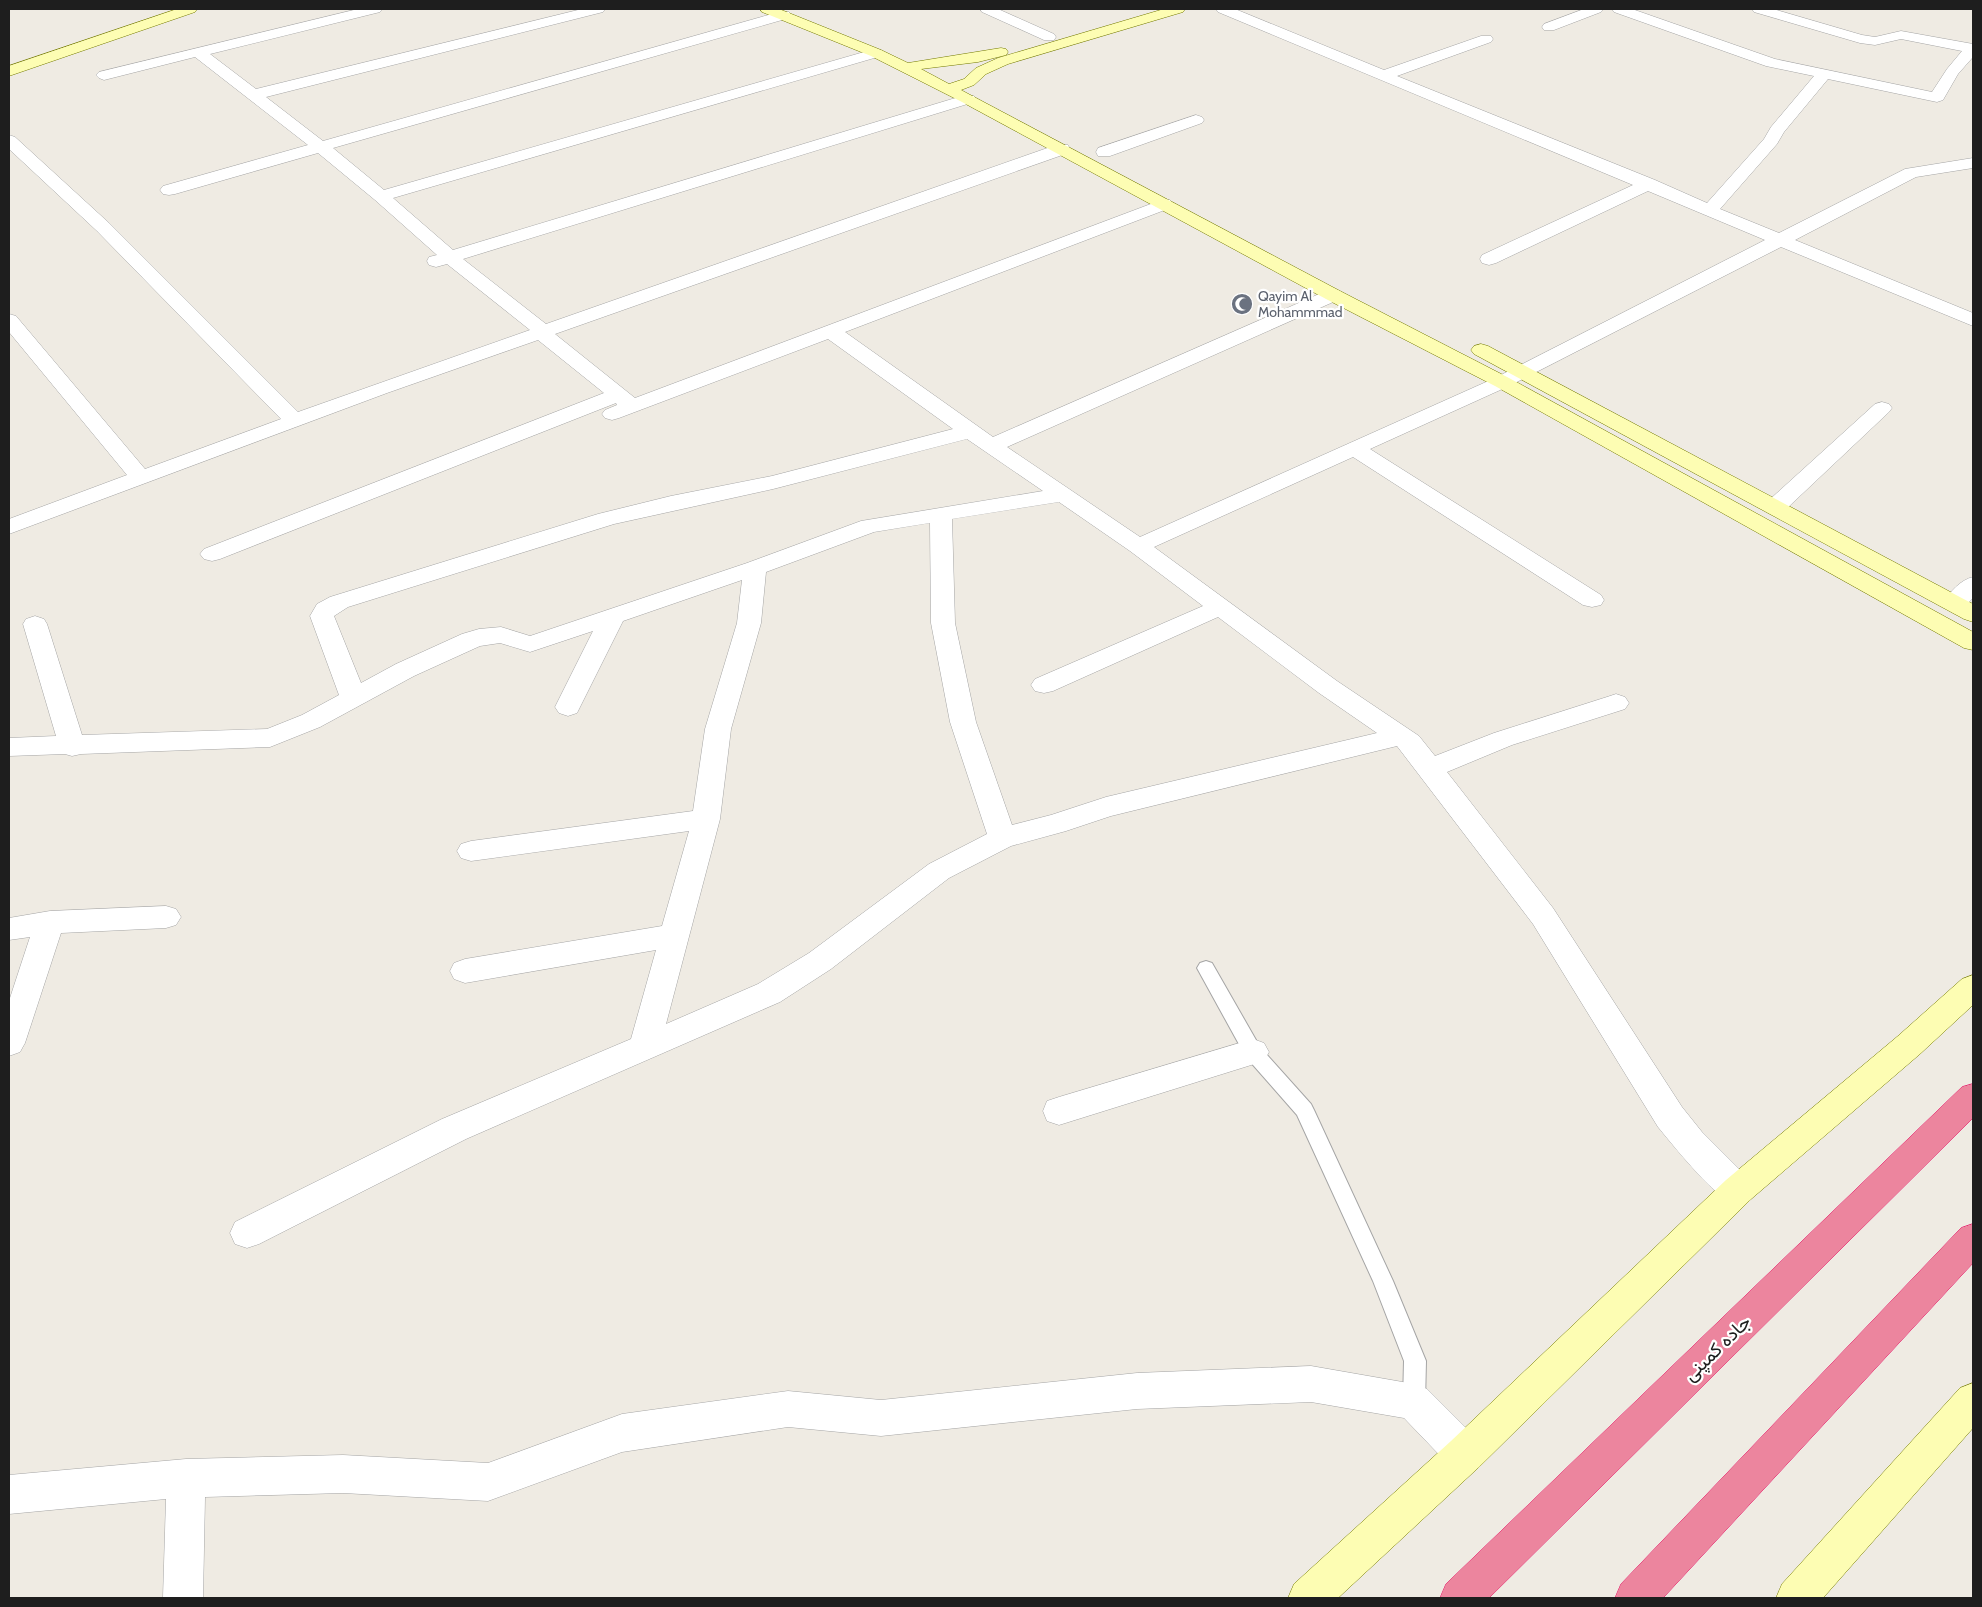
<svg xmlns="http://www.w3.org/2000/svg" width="1982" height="1607" viewBox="0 0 1982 1607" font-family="Cabin,Vazirmatn,sans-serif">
	<rect width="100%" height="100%" fill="#efebe3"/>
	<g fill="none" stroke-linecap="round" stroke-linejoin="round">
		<g stroke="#a5a5a5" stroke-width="2">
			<path id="lane" d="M1206,961L1212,963L1260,1047L1311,1104L1314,1110L1393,1281L1426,1361L1425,1402L1422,1410L1414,1413L1406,1410L1403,1402L1404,1361L1373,1281L1297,1115L1246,1057L1197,968L1200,963Z"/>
		</g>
		<g stroke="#a5a5a5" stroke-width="1">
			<g id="street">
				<path d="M358,9H382L380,12L210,54L256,89L582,9H605L603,12L266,97L323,141L779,12H789L791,15L789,18L333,148L384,190L871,50H881L883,53L881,56L393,198L453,250L962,96H974L976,99L974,102L463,259L546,324L1056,145H1068L1070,149L1068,153L555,334L635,398L1164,199L1170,200L1173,204L1170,208L845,332L993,437L1326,291L1333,289L1340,291L1343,295L1340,299L1007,447L1140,537L1495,378L1765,240L1648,191L1496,263L1489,265L1482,263L1480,259L1482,255L1633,185L1218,12L1216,9H1235L1384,70L1481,36H1491L1493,39L1491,42L1397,76L1655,180L1707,203L1764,139L1771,127L1814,76L1766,66L1614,12L1612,9H1632L1775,59L1932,92L1947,69L1962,51L1901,39L1875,45L1860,43L1754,12L1752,9H1773L1862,35L1875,37L1901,31L1973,44V57L1958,74L1943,100L1937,102L1828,79L1784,132L1777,144L1720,209L1779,233L1905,169L1973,158V168L1916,177L1795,240L1973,313V326L1781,247L1509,386L1370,449L1601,595L1604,600L1601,605L1592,607L1583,605L1353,457L1154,547L1337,681L1419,736L1435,756L1494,733L1607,697L1616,694L1625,697L1629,703L1625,709L1512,745L1447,772L1553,908L1682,1107L1702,1132L1750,1180L1755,1190L1750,1200C1745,1202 1740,1205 1735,1204C1715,1198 1673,1145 1658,1127L1533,924L1397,746L1111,816L1066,831L1011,846L949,878L831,969L780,1002L466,1139L259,1244L247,1248L235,1244L230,1233L235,1222L442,1119L631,1039L656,950L465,983L454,979L450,971L454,963L465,959L662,926L689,831L471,861L461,858L457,851L461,844L471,841L693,811L705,729L737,623L742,580L623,621L577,713L568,716L559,713L555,707L593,631L530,652L500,643L480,646L414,676L320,727L270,747L81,754L72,756L65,754L9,756V738L56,736L23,624L26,619L35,616L44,619L47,624L82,735L267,729L302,715L339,695L310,616L317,604L330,597L598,514L671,496L772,476L953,429L828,339L619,418L612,420L605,418L602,414L605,410L617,405L616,403L220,559L212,561L204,559L200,554L204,549L604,393L538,340L387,393L9,534V519L127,475L9,332V314L16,316L145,469L281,419L97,231L9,149V135L15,137L109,223L298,412L530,330L447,264L436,267L429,265L427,261L429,257L437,255L375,200L318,153L175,194L169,195L163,194L160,190L163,186L308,145L195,57L104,80L99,78L96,75L99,72ZM967,439L1043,491L861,521L747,563L530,636L501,627L479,629L462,634L396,664L361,683L334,616L348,607L614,524L773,489ZM1059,502L1130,551L1203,606L1035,679L1031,685L1035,691L1044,693L1053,691L1218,617L1319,693L1377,733L1106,797L1051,815L1012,825L976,722L955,623L952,519ZM930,523L931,623L950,722L987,834L929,864L809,953L758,984L666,1024L720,819L731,729L761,623L766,572L874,532Z"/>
				<path d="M980,9H998L1054,34L1056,37L1054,40H1044L982,12Z"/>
				<path d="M1584,9H1603L1601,12L1554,30H1544L1542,27L1544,24Z"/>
				<path d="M1196,115L1202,117L1204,120L1202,123L1110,156H1098L1096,152L1098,148Z"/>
				<path d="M1882,402L1889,404L1892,408L1889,412L1783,512L1775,514L1767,512L1764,507L1767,502L1875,404Z"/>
				<path d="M1973,577V598C1964,607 1960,612 1946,608L1943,603C1950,592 1960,580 1973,577Z"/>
				<path d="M166,906L176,909L181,917L176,925L166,928L61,933L25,1043L20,1052L9,1056V1001L30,937L9,940V918L50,911Z"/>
				<path d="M1253,1039L1264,1043L1269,1052L1264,1061L1059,1125L1047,1121L1043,1111L1047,1101L1059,1097Z"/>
				<path d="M1311,1366L1414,1384L1427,1389L1479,1441L1484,1454L1479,1467L1465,1473L1451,1467L1404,1418L1311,1402L1137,1409L881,1436L788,1427L622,1452L488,1501L343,1493L205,1497L203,1598H163L166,1499L9,1514V1475L186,1459L343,1455L488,1463L622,1414L788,1391L881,1400L1137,1373Z"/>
			</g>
		</g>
		<g stroke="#737900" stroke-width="1">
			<g id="secondary">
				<path d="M177,9H197L195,12L9,76V66Z"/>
				<path d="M760,9H779L881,50L908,63L1001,48L1006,49L1008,52L1006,55L978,62L921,69L949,84L964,79L976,68L998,58L1164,9H1185L1183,12L1008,64L986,74L974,85L961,90L1340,291L1509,378L1973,632V650L1964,648L1495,386L1326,299L962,102L871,56L762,12Z"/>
				<path d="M1481,344L1488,346L1973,604V622L1964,619L1474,354L1471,350L1474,346Z"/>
				<path d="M1973,975V1005L1920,1054L1750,1200L1479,1467L1338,1598H1288L1294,1584L1451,1441L1726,1180L1898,1036L1962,979Z"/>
				<path d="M1973,1383V1428L1823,1598H1776L1782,1584L1960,1388Z"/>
			</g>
		</g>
		<g stroke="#e4196a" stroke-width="1">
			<g id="highway">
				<path d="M1973,1084V1118L1489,1598H1440L1446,1584L1962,1087Z"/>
				<path d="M1973,1224V1263L1663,1598H1615L1621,1584L1961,1228Z"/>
			</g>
		</g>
		<use href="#lane" fill="#fff" fill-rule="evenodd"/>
		<use href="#street" fill="#fff" fill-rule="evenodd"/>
		<use href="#secondary" fill="#fdfdb3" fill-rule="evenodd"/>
		<use href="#highway" fill="#ec859e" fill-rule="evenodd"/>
	</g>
	<defs>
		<g id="mosque-disc" transform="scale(1.125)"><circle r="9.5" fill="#6b7280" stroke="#fff"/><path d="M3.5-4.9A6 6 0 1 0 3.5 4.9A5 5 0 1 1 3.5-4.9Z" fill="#fff"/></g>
	</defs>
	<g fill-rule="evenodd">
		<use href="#mosque-disc" x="1242" y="304"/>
	</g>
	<g text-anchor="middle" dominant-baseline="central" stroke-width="4.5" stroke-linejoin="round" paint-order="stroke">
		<g font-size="14" fill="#5b616d" stroke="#fff" text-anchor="start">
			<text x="1258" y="296">Qayim Al<tspan x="1258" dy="16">Mohammmad</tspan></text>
		</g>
		<g font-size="19" fill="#1e1e1e" stroke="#fff">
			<text transform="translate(1717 1348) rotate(-44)">جاده کمپنی</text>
		</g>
	</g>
	<rect width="1982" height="1607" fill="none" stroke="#1e1e1e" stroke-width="20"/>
</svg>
